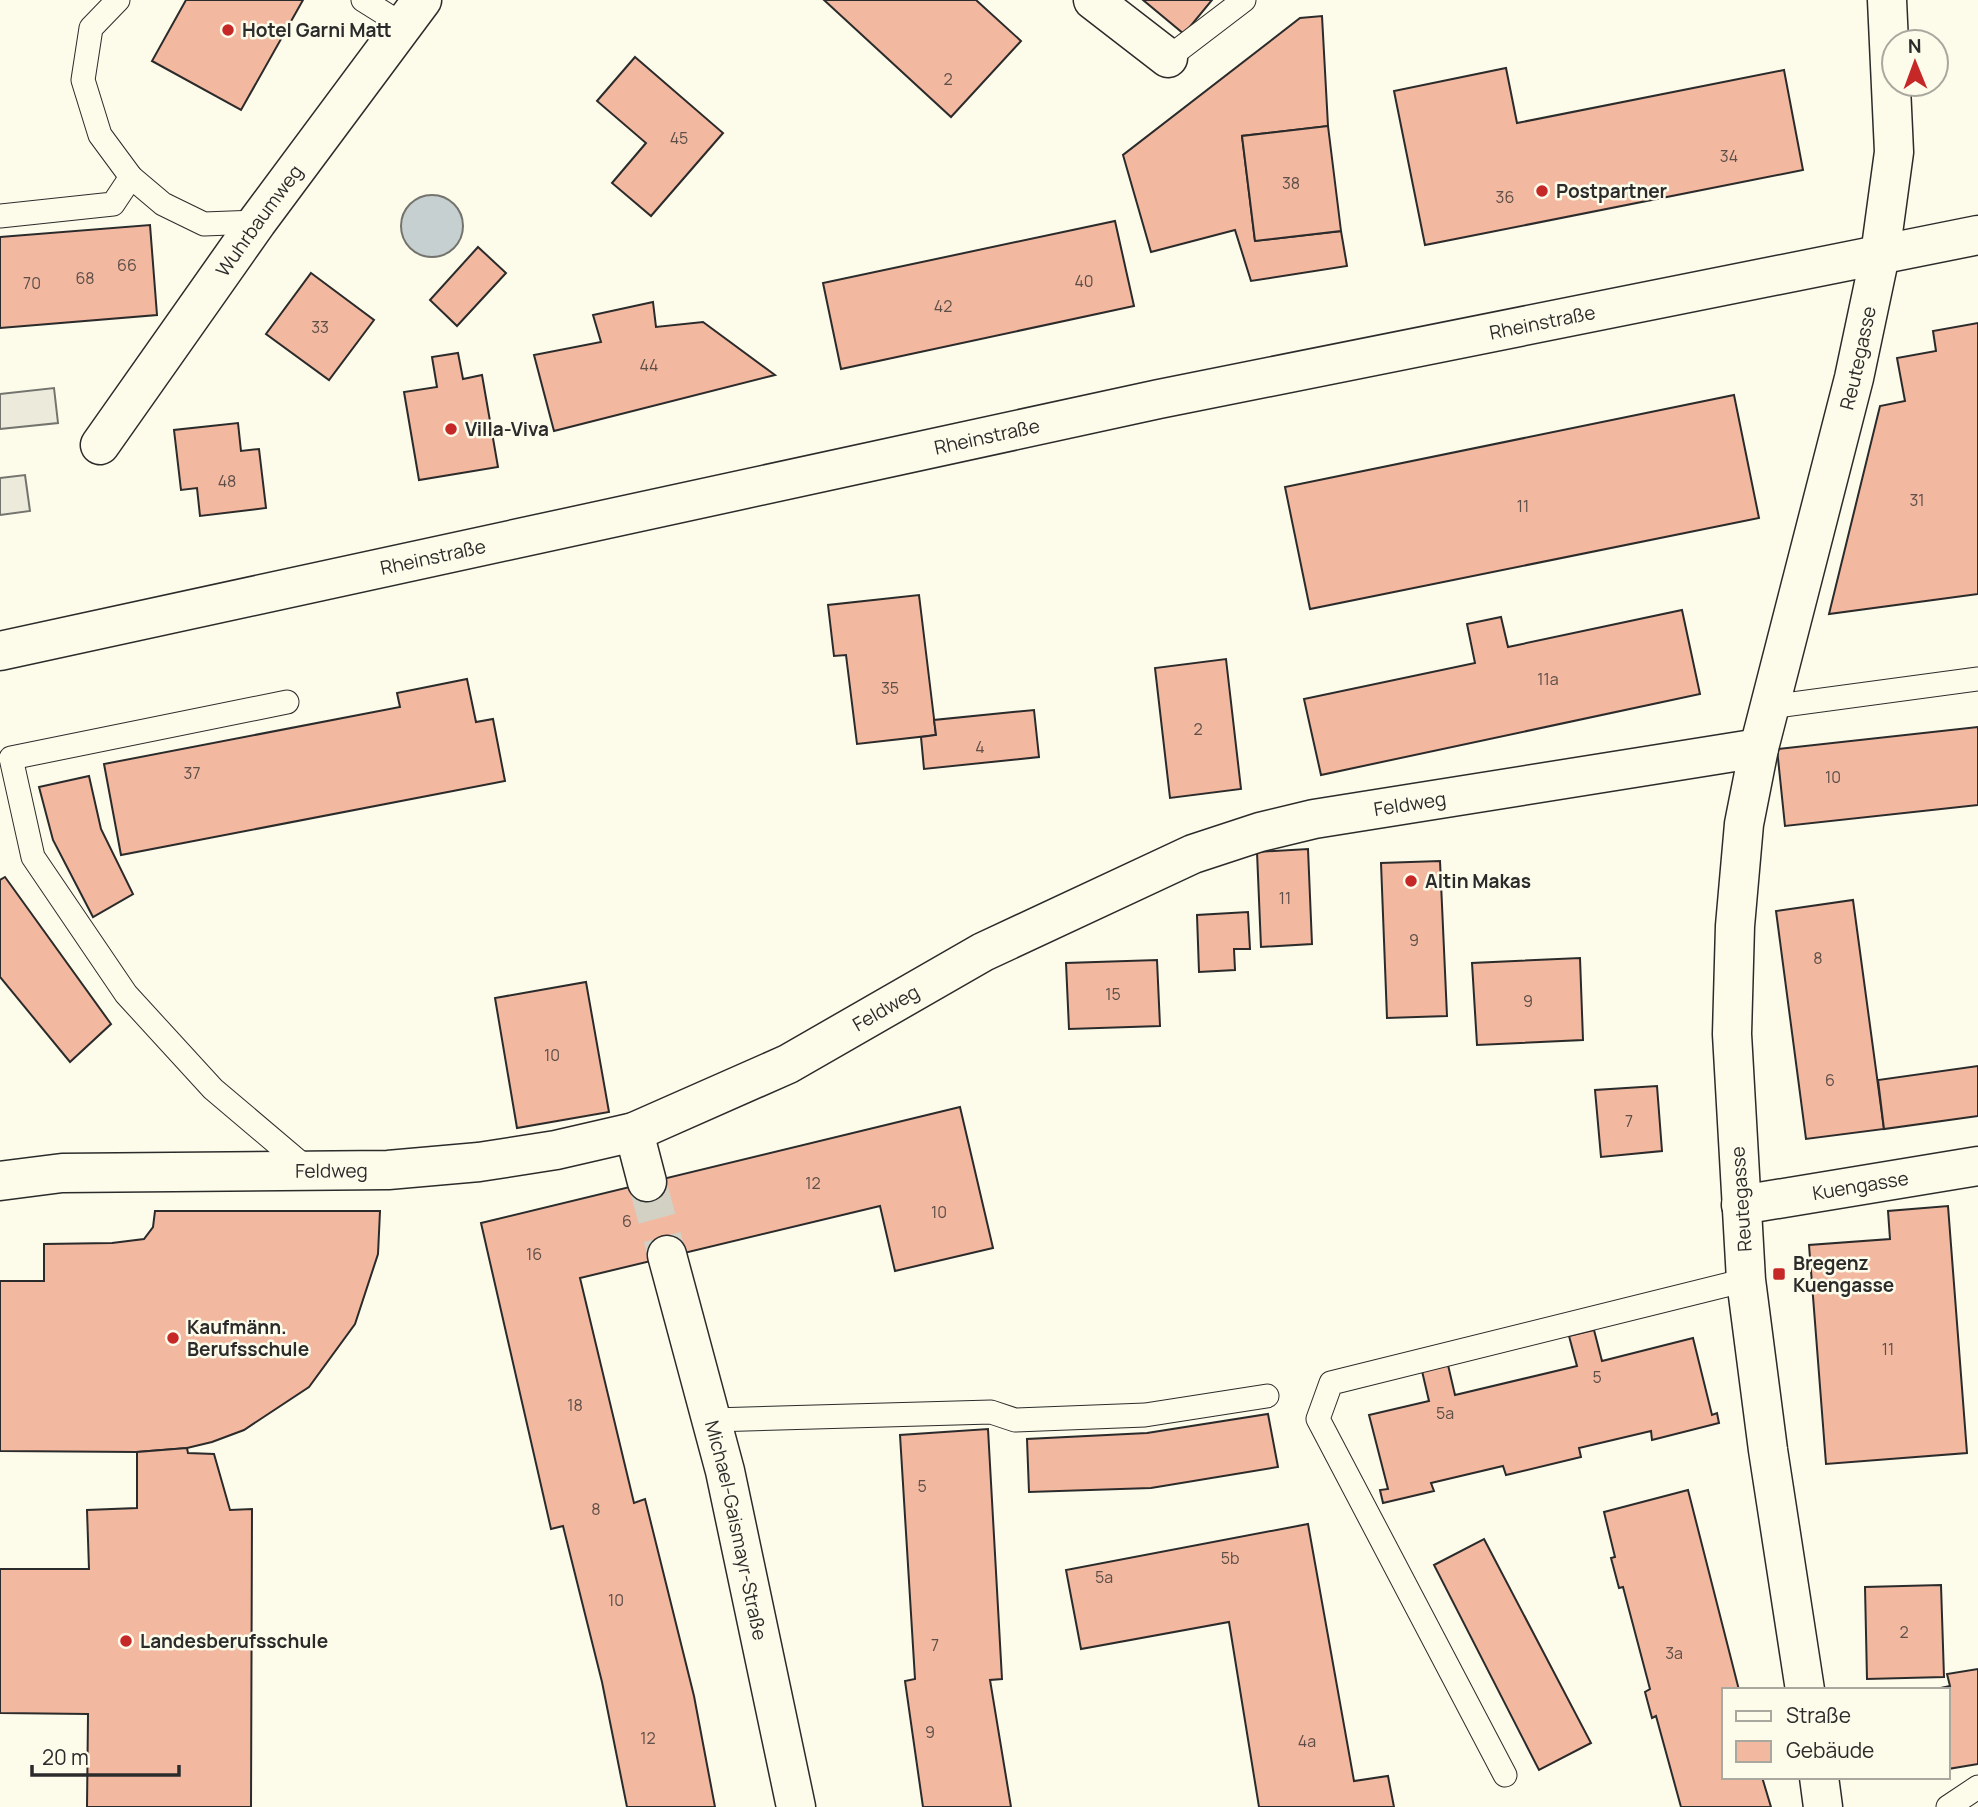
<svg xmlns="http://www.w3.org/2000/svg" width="1978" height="1807" viewBox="0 0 1978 1807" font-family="Manrope,sans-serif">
	<rect width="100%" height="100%" fill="#fdfbea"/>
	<g fill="#eceadb" stroke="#74746e" stroke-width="2">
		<path d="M54,388L58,423L0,429V394Z"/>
		<path d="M25,475L30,511L0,515V478Z"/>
	</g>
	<circle fill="#c7d0d0" stroke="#74746e" stroke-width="2" cx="432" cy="226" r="31"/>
	<g fill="#f2b8a0" stroke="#2b2b2b" stroke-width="2">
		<path d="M186,0H303L241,110L152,61Z"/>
		<path d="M824,0H976L1021,41L951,117Z"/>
		<path d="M1143,0H1212L1184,34Z"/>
		<path d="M1322,16L1328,126L1242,136L1255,241L1341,231L1347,266L1251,281L1235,230L1151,252L1123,155L1300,18Z"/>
		<path d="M635,57L723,133L651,216L612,183L646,143L597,101Z"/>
		<path d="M1506,68L1517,123L1784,70L1803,170L1425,245L1394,91Z"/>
		<path d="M1328,126L1341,231L1255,241L1242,136Z"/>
		<path d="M1115,221L1134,306L841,369L823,283Z"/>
		<path d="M150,225L157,315L0,328V237Z"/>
		<path d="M478,247L506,273L457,326L430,300Z"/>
		<path d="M311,273L374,320L329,380L266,334Z"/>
		<path d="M653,302L656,327L703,322L775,375L554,431L534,355L601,342L593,315Z"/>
		<path d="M1978,323V594L1829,614L1880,406L1905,401L1897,358L1936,351L1933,331Z"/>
		<path d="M458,353L463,379L482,375L498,467L419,480L404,392L437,387L432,357Z"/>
		<path d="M1734,395L1759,518L1310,609L1285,487Z"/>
		<path d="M238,423L241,451L259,449L266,508L200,516L197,488L181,490L174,430Z"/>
		<path d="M919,595L936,735L857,744L846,655L834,656L828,605Z"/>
		<path d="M1682,610L1700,694L1321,775L1304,699L1475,663L1467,624L1501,617L1508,647Z"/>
		<path d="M1226,659L1241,789L1170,798L1155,668Z"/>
		<path d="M467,679L476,722L493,719L505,781L121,855L104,764L400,707L397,693Z"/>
		<path d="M1034,710L1039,757L924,769L921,737L936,735L934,720Z"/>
		<path d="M1978,727V805L1785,826L1777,749Z"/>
		<path d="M89,776L101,829L133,894L93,917L53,840L39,787Z"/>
		<path d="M1308,849L1312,944L1261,947L1257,852Z"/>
		<path d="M1440,861L1447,1016L1387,1018L1381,863Z"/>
		<path d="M5,877L111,1024L70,1062L0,977V880Z"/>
		<path d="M1853,900L1884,1129L1806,1139L1776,911Z"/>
		<path d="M1248,912L1250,949H1234L1235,970L1199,972L1197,915Z"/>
		<path d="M1580,958L1583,1040L1477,1045L1472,963Z"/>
		<path d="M1157,960L1160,1026L1069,1029L1066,963Z"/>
		<path d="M586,982L609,1112L517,1128L495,998Z"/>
		<path d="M1978,1066V1116L1884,1129L1878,1080Z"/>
		<path d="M1657,1086L1662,1151L1601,1157L1595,1090Z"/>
		<path d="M960,1107L993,1248L895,1271L880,1206L580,1278L634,1503L645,1499L694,1696L715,1807H627L602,1682L563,1526L551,1529L481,1223Z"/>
		<path d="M1948,1206L1967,1453L1826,1464L1809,1245L1890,1239L1888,1211Z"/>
		<path d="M155,1211H380L378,1254L355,1324L309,1387L244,1430L212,1442L187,1448L137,1452L0,1451V1281H44V1244L112,1243L144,1239L153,1227Z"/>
		<path d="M1594,1330L1602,1361L1693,1338L1712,1415L1717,1413L1719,1423L1652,1440L1651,1431L1579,1448L1581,1457L1506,1475L1503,1466L1431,1483L1434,1491L1383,1503L1380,1490L1388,1489L1369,1415L1429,1401L1422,1371L1448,1365L1455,1395L1577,1366L1569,1336Z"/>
		<path d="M1268,1414L1278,1467L1151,1488L1029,1492L1027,1439L1147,1433Z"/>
		<path d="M988,1429L1002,1679L990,1680L1011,1807H923L905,1681L915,1679L900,1435Z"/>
		<path d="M187,1448L188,1453L214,1454L230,1510L252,1509L251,1807H87L88,1714L0,1713V1569H89L87,1510L137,1508V1452Z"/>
		<path d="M1688,1490L1739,1690H1724V1777H1762L1771,1807H1681L1656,1716L1652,1718L1645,1692L1650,1689L1623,1587L1619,1588L1611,1558L1615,1557L1604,1512Z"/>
		<path d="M1308,1524L1354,1781L1388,1776L1394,1807H1259L1229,1622L1081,1649L1066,1570Z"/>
		<path d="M1484,1539L1591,1743L1539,1770L1434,1565Z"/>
		<path d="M1941,1585L1944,1677L1867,1679L1865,1587Z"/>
		<path d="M1978,1669V1764L1948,1769V1690H1931L1950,1686L1947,1674Z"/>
	</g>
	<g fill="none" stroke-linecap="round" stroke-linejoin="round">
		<path stroke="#d3d1c4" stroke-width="38" stroke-dasharray="38 19" stroke-linecap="butt" d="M647,1182L667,1255"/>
		<g stroke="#2b2b2b" stroke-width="25">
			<g id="lane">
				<path d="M118,0L91,28L83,80L100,135L131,177L163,204L204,224L257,222"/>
				<path d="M363,0L403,25"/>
				<path d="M1168,58L1244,0"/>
				<path d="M0,216L113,204L131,177"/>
				<path d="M287,702L11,758L33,857L126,994L213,1089L311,1172"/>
				<path d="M1769,707L1978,679"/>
				<path d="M712,1420L991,1412L1015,1420L1145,1415L1267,1396"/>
				<path d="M1505,1775L1318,1419L1331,1383L1746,1280"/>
				<path d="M1948,1807L1978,1787"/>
			</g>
		</g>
		<g stroke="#2b2b2b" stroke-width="41">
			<g id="street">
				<path d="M1093,0L1168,58"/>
				<path id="s1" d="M100,445L257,222L422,0"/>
				<path d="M634,1132L647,1182"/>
				<path id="s2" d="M0,1181L62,1173L388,1170L479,1162L556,1150L634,1132L788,1064L983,952L1193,854L1260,832L1314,819L1759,748"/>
				<path id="s3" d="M1741,1205L1978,1166"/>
				<path id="s4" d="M667,1255L725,1471L796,1807"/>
			</g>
		</g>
		<g stroke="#2b2b2b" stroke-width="41">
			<g id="secondary">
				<path id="s5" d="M1805,1690L1768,1450L1746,1280L1732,1034L1735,926L1744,824L1759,748L1854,378L1880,255L1894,152L1887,0"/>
				<path d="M1819,1777L1823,1807"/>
			</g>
		</g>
		<g stroke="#2b2b2b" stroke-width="41">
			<g id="primary">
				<path id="s6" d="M0,651L1159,399L1978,235"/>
			</g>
		</g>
		<use href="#lane" stroke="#fdfbea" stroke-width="23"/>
		<use href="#street" stroke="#fdfbea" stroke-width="38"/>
		<use href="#secondary" stroke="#fdfbea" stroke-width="38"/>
		<use href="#primary" stroke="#fdfbea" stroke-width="38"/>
	</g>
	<g fill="#c62828" stroke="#fdfbea" stroke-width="2.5">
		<circle cx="228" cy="30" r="7"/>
		<circle cx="1542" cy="191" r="7"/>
		<circle cx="451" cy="429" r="7"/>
		<circle cx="1411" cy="881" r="7"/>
		<rect x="1772" y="1267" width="14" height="14" rx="3.5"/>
		<circle cx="173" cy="1338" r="7"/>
		<circle cx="126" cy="1641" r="7"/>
	</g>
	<g text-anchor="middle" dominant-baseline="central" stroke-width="5" stroke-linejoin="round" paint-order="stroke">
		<g font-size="16" fill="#5d4e48">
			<text x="948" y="79">2</text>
			<text x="679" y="138">45</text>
			<text x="1729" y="156">34</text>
			<text x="1291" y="183">38</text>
			<text x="1505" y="197">36</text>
			<text x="127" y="265">66</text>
			<text x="85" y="278">68</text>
			<text x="1084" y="281">40</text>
			<text x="32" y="283">70</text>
			<text x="943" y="306">42</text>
			<text x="320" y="327">33</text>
			<text x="649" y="365">44</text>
			<text x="227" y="481">48</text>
			<text x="1917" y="500">31</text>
			<text x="1523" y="506">11</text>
			<text x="1548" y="679">11a</text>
			<text x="890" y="688">35</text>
			<text x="1198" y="729">2</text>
			<text x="980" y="747">4</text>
			<text x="192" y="773">37</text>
			<text x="1833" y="777">10</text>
			<text x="1285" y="898">11</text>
			<text x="1414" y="940">9</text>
			<text x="1818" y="958">8</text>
			<text x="1113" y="994">15</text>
			<text x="1528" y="1001">9</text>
			<text x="552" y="1055">10</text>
			<text x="1830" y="1080">6</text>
			<text x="1629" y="1121">7</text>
			<text x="813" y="1183">12</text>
			<text x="939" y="1212">10</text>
			<text x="627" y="1221">6</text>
			<text x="534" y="1254">16</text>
			<text x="1888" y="1349">11</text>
			<text x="1597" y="1377">5</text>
			<text x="575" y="1405">18</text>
			<text x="1445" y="1413">5a</text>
			<text x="922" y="1486">5</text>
			<text x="596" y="1509">8</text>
			<text x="1230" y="1558">5b</text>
			<text x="1104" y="1577">5a</text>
			<text x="616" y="1600">10</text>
			<text x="1904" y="1632">2</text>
			<text x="935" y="1645">7</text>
			<text x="1674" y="1653">3a</text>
			<text x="930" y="1732">9</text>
			<text x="648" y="1738">12</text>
			<text x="1307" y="1741">4a</text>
		</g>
		<g font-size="19" font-weight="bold" fill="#2b2b2b" stroke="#fdfbea" text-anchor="start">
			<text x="242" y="30">Hotel Garni Matt</text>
			<text x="1556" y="191">Postpartner</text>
			<text x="465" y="429">Villa-Viva</text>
			<text x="1425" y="881">Altin Makas</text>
			<text x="1793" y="1263">Bregenz<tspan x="1793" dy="22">Kuengasse</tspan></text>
			<text x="187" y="1327">Kaufmänn.<tspan x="187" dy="22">Berufsschule</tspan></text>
			<text x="140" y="1641">Landesberufsschule</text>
		</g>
		<g font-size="19" fill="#2b2b2b" stroke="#fdfbea">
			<text stroke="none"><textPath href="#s1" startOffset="275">Wuhrbaumweg</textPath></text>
			<text stroke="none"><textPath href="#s6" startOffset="1577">Rheinstraße</textPath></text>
			<text stroke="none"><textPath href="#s5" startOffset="1351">Reutegasse</textPath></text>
			<text stroke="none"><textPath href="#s6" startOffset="1010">Rheinstraße</textPath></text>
			<text stroke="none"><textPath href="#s6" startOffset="443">Rheinstraße</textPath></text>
			<text stroke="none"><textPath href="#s2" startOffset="1486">Feldweg</textPath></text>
			<text stroke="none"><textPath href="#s2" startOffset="919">Feldweg</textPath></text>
			<text stroke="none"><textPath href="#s2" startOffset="332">Feldweg</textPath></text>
			<text stroke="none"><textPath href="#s3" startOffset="121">Kuengasse</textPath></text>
			<text transform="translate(1741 1199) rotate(-94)">Reutegasse</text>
			<text stroke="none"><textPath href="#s4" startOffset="284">Michael-Gaismayr-Straße</textPath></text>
		</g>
	</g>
	<rect x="1722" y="1688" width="228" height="91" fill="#fdfbea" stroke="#a9a89e" stroke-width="2"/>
	<rect x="1736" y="1711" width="35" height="10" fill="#fdfbea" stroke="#a9a89e" stroke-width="2"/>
	<text x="1786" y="1723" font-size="21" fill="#2b2b2b">Straße</text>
	<rect x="1736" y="1741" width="35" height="21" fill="#f2b8a0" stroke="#a9a89e" stroke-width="2"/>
	<text x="1786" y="1758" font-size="21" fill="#2b2b2b">Gebäude</text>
	<g transform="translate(1915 63) rotate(359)"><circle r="33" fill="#fdfbea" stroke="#a9a89e" stroke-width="2"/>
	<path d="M0-5L12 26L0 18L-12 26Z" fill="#c62828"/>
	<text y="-10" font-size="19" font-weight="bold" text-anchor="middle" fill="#2b2b2b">N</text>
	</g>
	<path d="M32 1765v10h147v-10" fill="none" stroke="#2b2b2b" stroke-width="3.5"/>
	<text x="42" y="1765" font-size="21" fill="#2b2b2b" stroke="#fdfbea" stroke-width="5" paint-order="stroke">20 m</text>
</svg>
